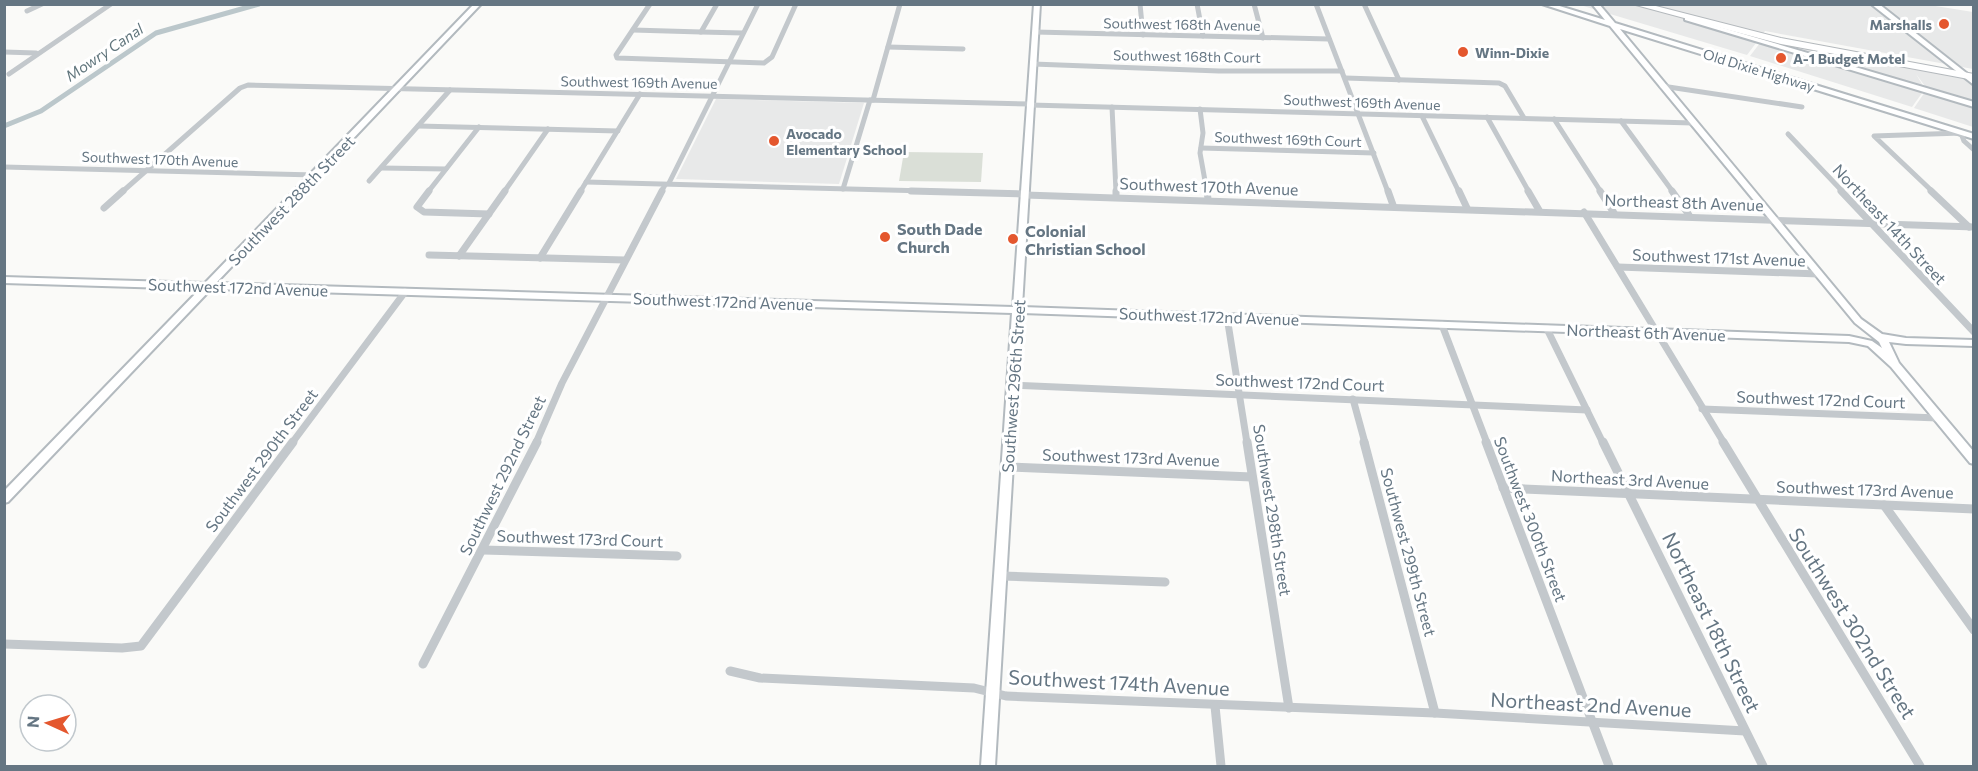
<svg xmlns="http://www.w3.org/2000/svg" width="1978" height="771" viewBox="0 0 1978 771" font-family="Commissioner,sans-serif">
	<rect width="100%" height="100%" fill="#fafaf8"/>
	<g fill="#e8e9e9">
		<path d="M1923,4L1973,12V69L1765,31L1747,55L1580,5Z"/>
		<path d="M1763,39L1973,79V127L1914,108L1927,89L1916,74L1925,89L1912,107L1750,56Z"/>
		<path d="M716,99L864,103L839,184L676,179Z"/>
	</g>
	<path fill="#dadfd7" d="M904,152L983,153L981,182L899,181Z"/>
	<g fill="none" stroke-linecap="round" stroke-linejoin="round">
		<path stroke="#bbc7cb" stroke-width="5" d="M4,126L41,111L156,33L259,4"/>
		<g stroke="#b3babf" stroke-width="4">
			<g id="secondary">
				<path d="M474,4H481L216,283L1013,307L1034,4H1040L1022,307L1849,336L1872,341L1882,348L1879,342L1855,323L1610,26L1542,4H1553L1605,20L1592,4H1599L1615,23L1974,134V139L1620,29L1861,319L1882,334L1906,338L1974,340V346L1906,344L1889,342L1899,363L1974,452V464L1970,463L1891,367L1868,346L1849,342L1022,313L995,766H981L1012,313L211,289L8,502L4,503V491L200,289L4,283V277L205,283Z"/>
				<path d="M1871,4H1879L1974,79V85Z"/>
				<path d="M1685,18H1689L1974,102V107L1685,20Z"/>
			</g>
		</g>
		<g stroke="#b4b9bd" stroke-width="2">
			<path id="highway" d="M1632,4H1648L1781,38L1974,74V80L1781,44Z"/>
		</g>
		<g stroke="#c3c8cc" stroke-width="5">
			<path d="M650,4L616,55L617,58L764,63L772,57L796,4"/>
			<path d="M1140,4L1143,35"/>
			<path d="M1197,4L1203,36"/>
			<path d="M1254,4L1263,38"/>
			<path d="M1316,4L1388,192"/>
			<path d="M1364,4L1399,80"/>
			<path d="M27,11L42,4"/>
			<path d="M633,30L701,32L717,4"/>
			<path d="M701,32L743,33"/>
			<path d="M1035,32L1329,39"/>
			<path d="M888,47L963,49"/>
			<path d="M4,52L36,53"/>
			<path d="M1033,64L1219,71H1342"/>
			<path d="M9,74L111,4"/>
			<path d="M1345,78L1499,83L1505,86L1524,118"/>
			<path d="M1662,86L1802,107"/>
			<path d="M873,100L900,4"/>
			<path d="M1030,105L1693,123"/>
			<path d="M1112,107L1116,192"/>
			<path d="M1200,109L1203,133L1200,153L1207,192"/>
			<path d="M1422,116L1459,192"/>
			<path d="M1487,117L1529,192"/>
			<path d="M1554,119L1601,192"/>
			<path d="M1621,121L1673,192"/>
			<path d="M418,126L618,131"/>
			<path d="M1788,134L1843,192"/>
			<path d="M1201,148L1374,153"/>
			<path d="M4,167L315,175"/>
			<path d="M381,168L446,169"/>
			<path d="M369,181L450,90"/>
			<path d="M586,182L966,192"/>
			<path d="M669,183L758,4"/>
			<path d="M843,189L870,100"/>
			<path d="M122,192L240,88L248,85L1030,104"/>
			<path d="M428,192L479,127"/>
			<path d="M504,192L548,129"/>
			<path d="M580,192L640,94"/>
			<path d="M661,192L665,185"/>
			<path d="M1933,192L1874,136L1961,133L1964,141L1974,150"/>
		</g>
		<g stroke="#c3c8cc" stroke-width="7">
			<path d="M429,191L417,207L424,212L489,214"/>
			<path d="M911,191L1025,194"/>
			<path d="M1116,191V197"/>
			<path d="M1207,191L1208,199"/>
			<path d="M1388,191L1393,205"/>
			<path d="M1459,191L1467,208"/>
			<path d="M1528,191L1539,210"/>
			<path d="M1600,191L1614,213"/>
			<path d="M1672,191L1689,215"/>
			<path d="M1841,191L1974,332"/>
			<path d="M1931,191L1969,227"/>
			<path d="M1025,195L1974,227"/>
			<path d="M104,208L123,191"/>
			<path d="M1584,212L1724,443"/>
			<path d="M429,255L625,260"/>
			<path d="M459,256L505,191"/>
			<path d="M540,258L581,191"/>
			<path d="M1618,267L1819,274"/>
			<path d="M1227,317L1247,443"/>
			<path d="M1442,325L1487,443"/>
			<path d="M1547,329L1603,443"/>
			<path d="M1013,385L1587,410"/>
			<path d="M1353,399L1365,443"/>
			<path d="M1702,409L1938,418"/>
			<path d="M292,443L405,292"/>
			<path d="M536,443L562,383L662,191"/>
		</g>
		<g stroke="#c3c8cc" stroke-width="9">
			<path d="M1247,442L1289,708"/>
			<path d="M1364,442L1435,713"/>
			<path d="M1486,442L1609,766"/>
			<path d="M1603,442L1763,766"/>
			<path d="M1723,442L1920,766"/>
			<path d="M1007,467L1252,477"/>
			<path d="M1503,488L1974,509"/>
			<path d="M1884,505L1974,630"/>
			<path d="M483,550L677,556"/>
			<path d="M1002,576L1165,582"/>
			<path d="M4,644L122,648L141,646L293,442"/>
			<path d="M423,664L537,442"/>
			<path d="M730,671L760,678L974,688L1006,696L1435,713L1745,731"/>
			<path d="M1215,706L1221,766"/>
		</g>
		<use href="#secondary" fill="#fff" fill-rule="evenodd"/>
		<use href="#highway" fill="#fff" fill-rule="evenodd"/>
	</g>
	<g fill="#e4572e" stroke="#fff" stroke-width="2">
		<circle cx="1944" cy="24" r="6"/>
		<circle cx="1463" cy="52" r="6"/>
		<circle cx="1781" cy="58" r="6"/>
		<circle cx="774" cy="141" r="6"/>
		<circle cx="885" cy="237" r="6"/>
		<circle cx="1013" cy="239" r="6"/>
	</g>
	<g text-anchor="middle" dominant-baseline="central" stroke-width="6" stroke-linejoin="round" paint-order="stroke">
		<g font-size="14" fill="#657683" stroke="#fff">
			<text transform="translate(1182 24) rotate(1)">Southwest 168th Avenue</text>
			<text transform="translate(1187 56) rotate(1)">Southwest 168th Court</text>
			<text transform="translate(1759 70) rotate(17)">Old Dixie Highway</text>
			<text transform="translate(639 82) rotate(1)">Southwest 169th Avenue</text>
			<text transform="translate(1362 102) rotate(2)">Southwest 169th Avenue</text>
			<text transform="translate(1288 139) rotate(2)">Southwest 169th Court</text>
			<text transform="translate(160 159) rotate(2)">Southwest 170th Avenue</text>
		</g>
		<g font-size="14" font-weight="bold" fill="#657683" stroke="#fff" text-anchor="start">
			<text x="1932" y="24" text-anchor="end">Marshalls</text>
			<text x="1475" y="52">Winn-Dixie</text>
			<text x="1793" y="58">A-1 Budget Motel</text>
			<text x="786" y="133">Avocado<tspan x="786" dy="16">Elementary School</tspan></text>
		</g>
		<g font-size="15" font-style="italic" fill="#60757c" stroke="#fff">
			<text transform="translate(104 52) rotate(-34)">Mowry Canal</text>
		</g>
		<g font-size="16" fill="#657683" stroke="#fff">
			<text transform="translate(1209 186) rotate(2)">Southwest 170th Avenue</text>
			<text transform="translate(291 200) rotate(-46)">Southwest 288th Street</text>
			<text transform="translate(1684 202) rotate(2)">Northeast 8th Avenue</text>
			<text transform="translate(1890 224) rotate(47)">Northeast 14th Street</text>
			<text transform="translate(1719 257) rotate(2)">Southwest 171st Avenue</text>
			<text transform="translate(238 287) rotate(2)">Southwest 172nd Avenue</text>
			<text transform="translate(723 301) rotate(2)">Southwest 172nd Avenue</text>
			<text transform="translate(1209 316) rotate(2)">Southwest 172nd Avenue</text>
			<text transform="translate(1646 332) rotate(2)">Northeast 6th Avenue</text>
			<text transform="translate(1300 382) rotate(2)">Southwest 172nd Court</text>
			<text transform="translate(1013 386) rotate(-86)">Southwest 296th Street</text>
			<text transform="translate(1821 399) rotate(2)">Southwest 172nd Court</text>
			<text transform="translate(1131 457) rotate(2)">Southwest 173rd Avenue</text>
			<text transform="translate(261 460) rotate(-53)">Southwest 290th Street</text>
			<text transform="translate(502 475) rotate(-64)">Southwest 292nd Street</text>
			<text transform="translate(1630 479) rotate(3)">Northeast 3rd Avenue</text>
			<text transform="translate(1865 489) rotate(2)">Southwest 173rd Avenue</text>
			<text transform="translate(1273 510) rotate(81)">Southwest 298th Street</text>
			<text transform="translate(1531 519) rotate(69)">Southwest 300th Street</text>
			<text transform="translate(580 538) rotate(2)">Southwest 173rd Court</text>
			<text transform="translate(1409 552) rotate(75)">Southwest 299th Street</text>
		</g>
		<g font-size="16" font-weight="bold" fill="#657683" stroke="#fff" text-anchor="start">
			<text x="897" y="228">South Dade<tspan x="897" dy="18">Church</tspan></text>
			<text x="1025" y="230">Colonial<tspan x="1025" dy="18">Christian School</tspan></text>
		</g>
		<g font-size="20" fill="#657683" stroke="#fff">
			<text transform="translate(1712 622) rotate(64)">Northeast 18th Street</text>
			<text transform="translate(1853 623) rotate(58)">Southwest 302nd Street</text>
			<text transform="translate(1119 682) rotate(3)">Southwest 174th Avenue</text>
			<text transform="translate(1591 704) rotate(3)">Northeast 2nd Avenue</text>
		</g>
	</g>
	<rect width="1978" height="771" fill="none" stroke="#657683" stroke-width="12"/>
	<g transform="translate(48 723) rotate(274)"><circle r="28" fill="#ffffff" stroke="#c1c8cd" stroke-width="1.5"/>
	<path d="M0-4.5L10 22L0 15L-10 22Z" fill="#e4572e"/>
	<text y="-9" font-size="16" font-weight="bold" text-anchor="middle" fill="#657683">N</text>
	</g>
</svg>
